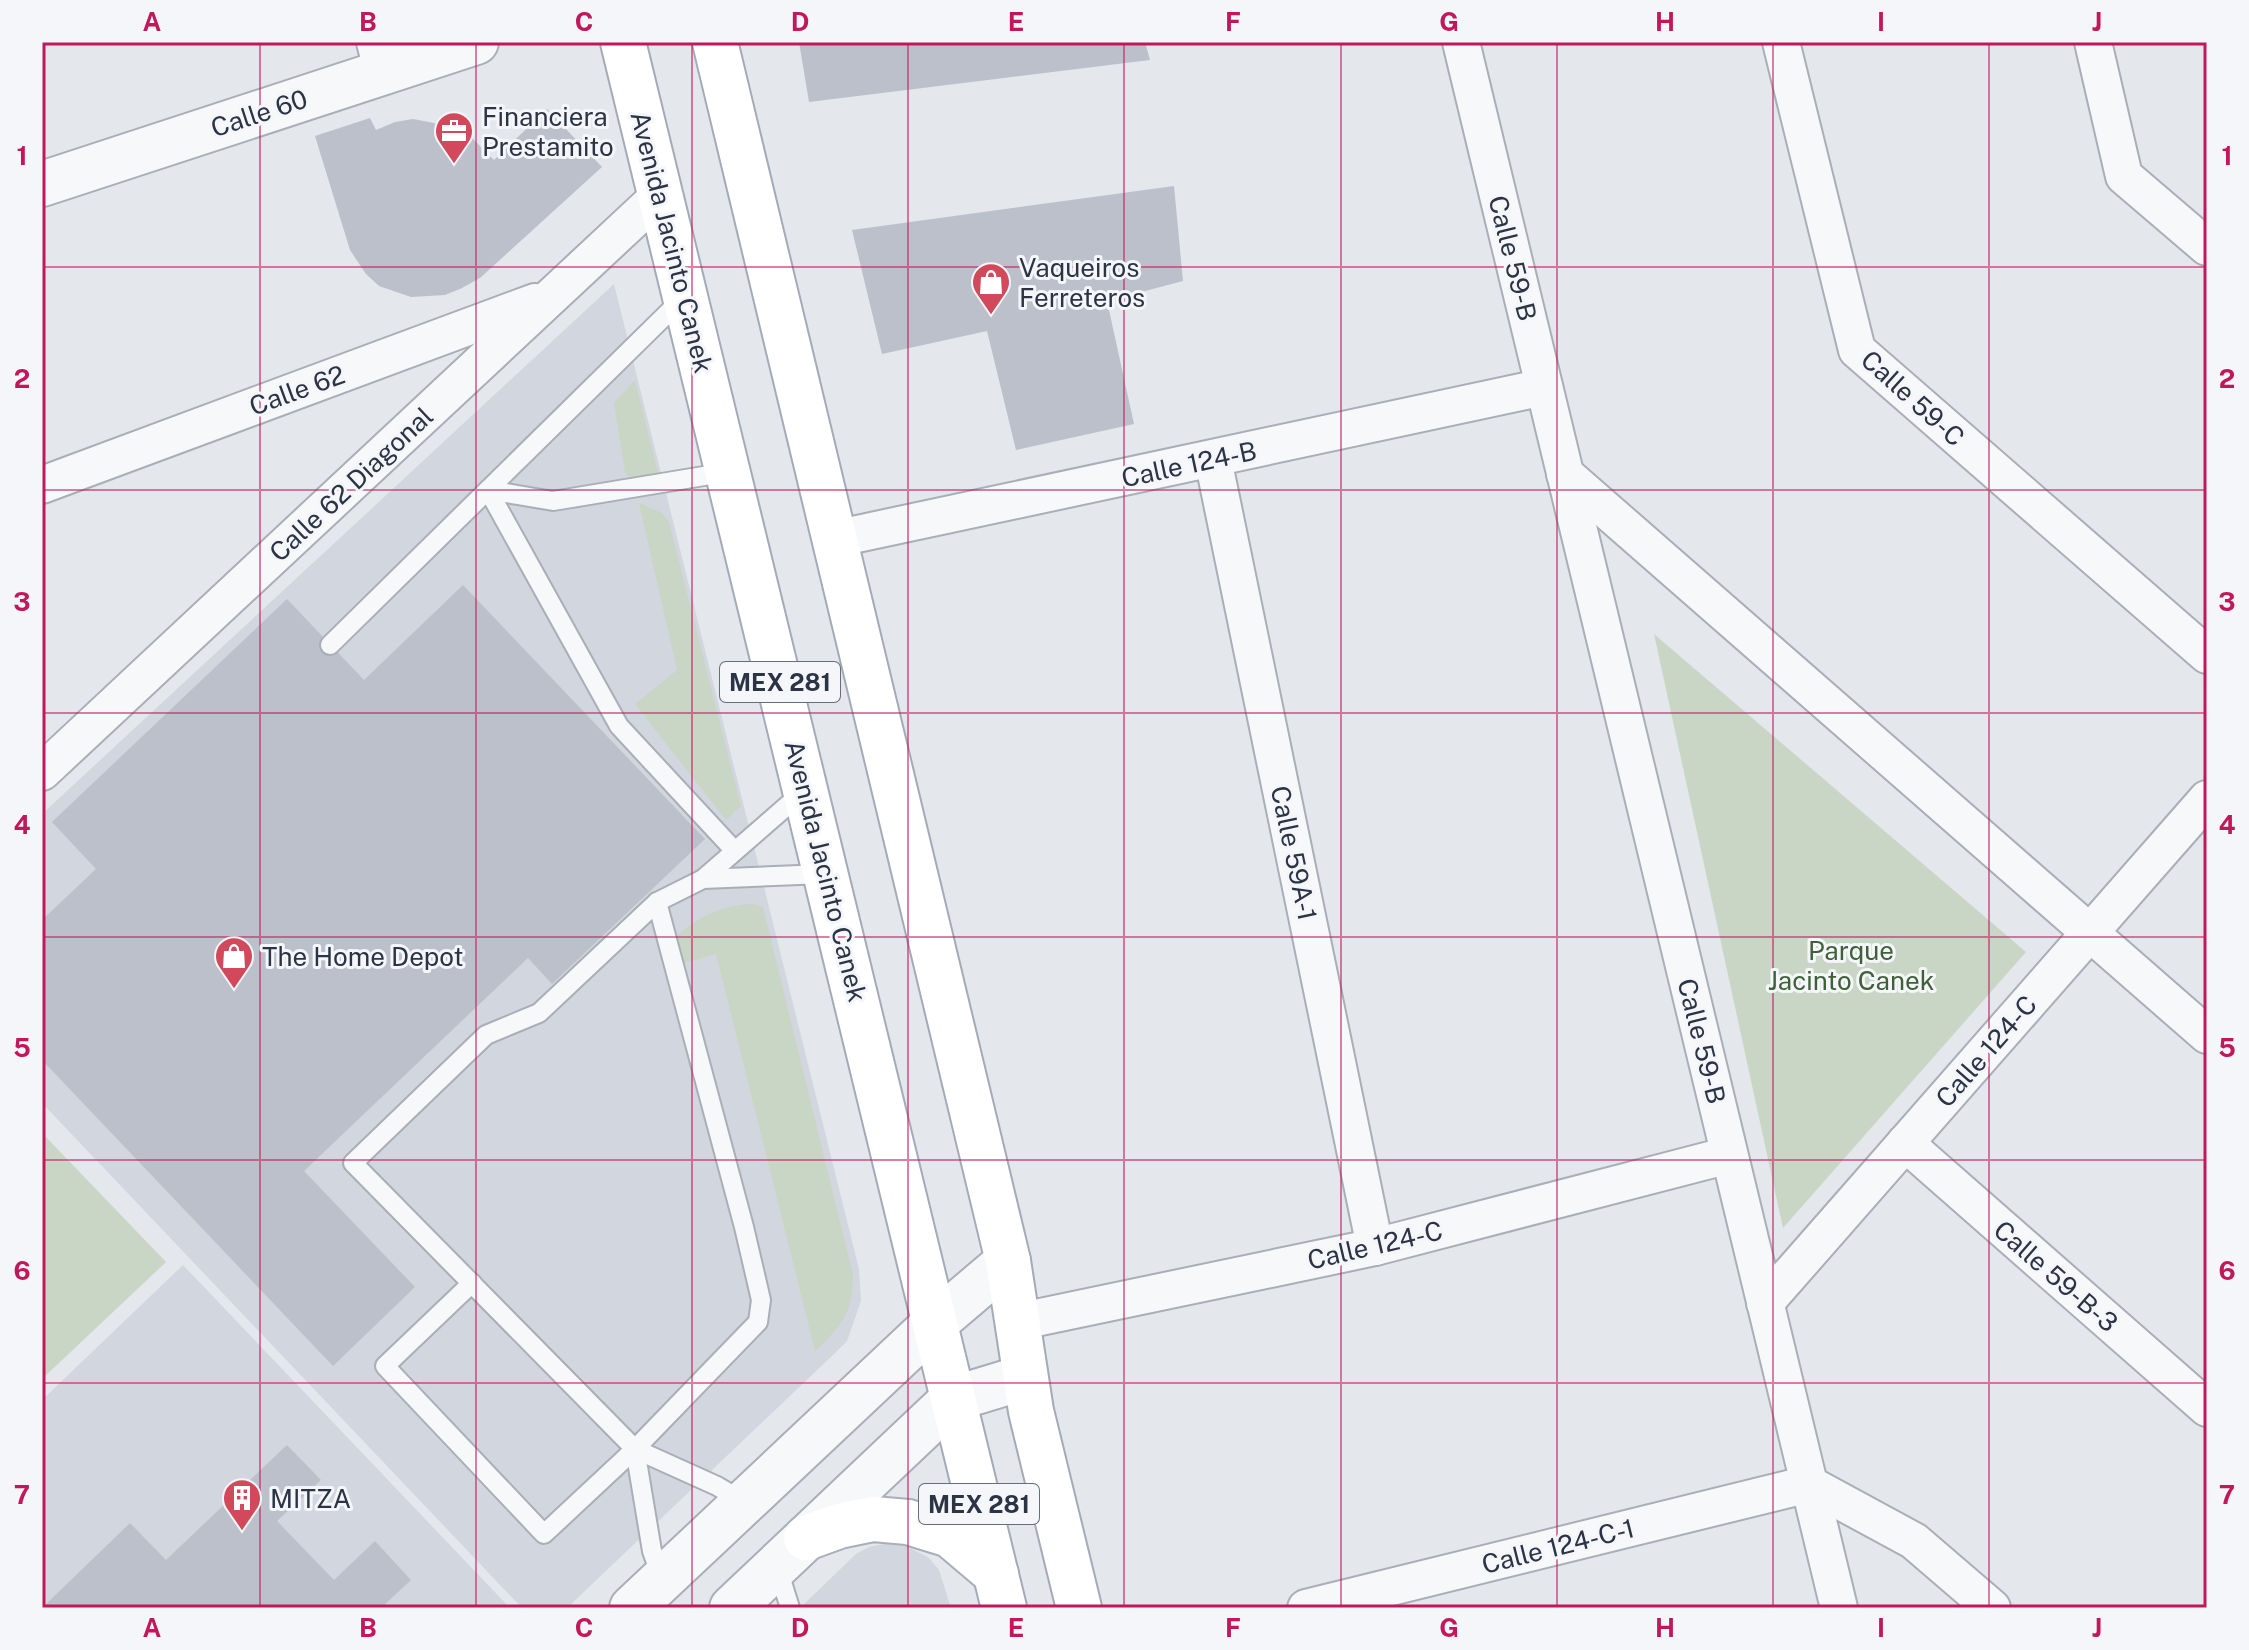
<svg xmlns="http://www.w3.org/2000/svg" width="2249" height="1650" viewBox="0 0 2249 1650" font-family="'Public Sans',sans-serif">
	<rect width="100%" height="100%" fill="#e4e7ec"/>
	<g fill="#d2d6de">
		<path d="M614,284L859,1269L861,1301L847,1341L835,1353L567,1608H522L42,1103V814Z"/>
		<path d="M183,1265L510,1608H42V1400Z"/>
		<path d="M884,1544H901L928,1557L939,1570L951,1608H800L856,1554L869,1547Z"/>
	</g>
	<g fill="#c9d6c5">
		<path d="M635,380L658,473L631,479L625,472L614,403Z"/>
		<path d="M639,503L662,513L669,522L741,806L726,820L635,704L677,670Z"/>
		<path d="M1654,634L2026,952L1783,1228Z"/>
		<path d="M753,904L763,907L853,1275C853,1312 842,1326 815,1351L716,954L684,963L677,936C698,916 724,905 753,904Z"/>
		<path d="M42,1133L166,1262L42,1379Z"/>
	</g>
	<g fill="#bbc0ca">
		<path d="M799,42H1145L1150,60L809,102Z"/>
		<path d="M547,109L602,167L480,278L460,289L445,295L411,297L379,286L366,274L350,250L315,136L370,118L376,130L395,122L413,119L434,123L471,137L494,160Z"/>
		<path d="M1174,186L1183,281L1107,301L1134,424L1016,450L987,331L882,354L852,230Z"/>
		<path d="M463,585L705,839L552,984L528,958L304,1171L415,1287L333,1366L42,1060V920L96,869L52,822L287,599L364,680Z"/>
		<path d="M287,1445L321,1480L277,1521L334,1580L375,1541L411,1580L381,1608H42L130,1523L166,1560Z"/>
	</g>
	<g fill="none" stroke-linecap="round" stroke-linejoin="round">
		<g stroke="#a9aeb7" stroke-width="22">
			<g id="service">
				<path d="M488,490L619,726L734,850"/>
				<path d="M488,490L553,501L728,472"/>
				<path d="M330,645L683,298"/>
				<path d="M703,879L824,874"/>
				<path d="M472,1283L385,1366L544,1534L635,1449L758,1322L761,1300L744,1227L657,902"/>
				<path d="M635,1449L652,1551L662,1579"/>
				<path d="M744,1502L717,1486L635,1449L353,1163L486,1035L539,1013L657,902L703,879L804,791"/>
				<path d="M777,1566L790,1608"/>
			</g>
		</g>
		<g stroke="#a9aeb7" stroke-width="40">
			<g id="minor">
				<path d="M375,42L383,73"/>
				<path d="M1461,42L1839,1608"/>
				<path d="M1781,42L1857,350L2207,655"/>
				<path d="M2093,42L2124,176L2207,247"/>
				<path d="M1213,459L1375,1247"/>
				<path d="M1565,474L2207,1035"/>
				<path d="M42,485L535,302"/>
				<path d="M834,539L1544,387"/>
				<path d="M42,772L659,196"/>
				<path d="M1905,1143L2207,1408"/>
				<path d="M1765,1303L2207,799"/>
				<path d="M1017,1322L1375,1247L1729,1155"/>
				<path d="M1306,1608L1809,1484L1914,1541L1992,1608"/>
			</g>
		</g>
		<g stroke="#a9aeb7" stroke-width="48">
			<g id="tertiary">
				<path d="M42,184L476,42"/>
				<path d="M632,1608L935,1323L1008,1261"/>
				<path d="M732,1608L953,1399L1025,1377"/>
			</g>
		</g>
		<g stroke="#a9aeb7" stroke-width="48">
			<path id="secondary" d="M806,1538L839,1526L873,1519L908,1522L950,1535L996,1574"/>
		</g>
		<g stroke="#a3abb8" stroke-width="48">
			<g id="primary">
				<path d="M623,42L1004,1608"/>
				<path d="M715,42L1008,1261L1031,1411L1079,1608"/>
			</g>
		</g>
		<use href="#service" stroke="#f7f8fa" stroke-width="18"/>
		<use href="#minor" stroke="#f7f8fa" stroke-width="36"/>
		<use href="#tertiary" stroke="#f7f8fa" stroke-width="44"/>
		<use href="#secondary" stroke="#fff" stroke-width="44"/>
		<use href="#primary" stroke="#fff" stroke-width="44"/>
	</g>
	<path fill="none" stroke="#c2185b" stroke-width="2" stroke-opacity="0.55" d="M260,42V1608M476,42V1608M692,42V1608M908,42V1608M1124,42V1608M1341,42V1608M1557,42V1608M1773,42V1608M1989,42V1608M42,267H2207M42,490H2207M42,713H2207M42,937H2207M42,1160H2207M42,1383H2207"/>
	<defs>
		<g id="office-pin" transform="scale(2)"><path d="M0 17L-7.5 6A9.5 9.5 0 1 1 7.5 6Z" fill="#d1495b" stroke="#f4f6f9"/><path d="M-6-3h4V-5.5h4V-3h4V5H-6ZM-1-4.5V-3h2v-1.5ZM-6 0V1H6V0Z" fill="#fff"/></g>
		<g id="shop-pin" transform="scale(2)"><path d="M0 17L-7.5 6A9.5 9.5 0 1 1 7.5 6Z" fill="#d1495b" stroke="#f4f6f9"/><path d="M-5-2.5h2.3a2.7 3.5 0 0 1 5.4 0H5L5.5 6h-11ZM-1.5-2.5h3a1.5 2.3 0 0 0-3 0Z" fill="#fff"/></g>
		<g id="building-pin" transform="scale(2)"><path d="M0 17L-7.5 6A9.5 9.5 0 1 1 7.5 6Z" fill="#d1495b" stroke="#f4f6f9"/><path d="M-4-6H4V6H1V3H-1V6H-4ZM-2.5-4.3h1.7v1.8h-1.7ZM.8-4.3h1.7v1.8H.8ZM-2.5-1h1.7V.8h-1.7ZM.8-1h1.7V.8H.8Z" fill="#fff"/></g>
	</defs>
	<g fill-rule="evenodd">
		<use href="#office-pin" x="454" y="131"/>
		<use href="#shop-pin" x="991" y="282"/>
		<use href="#shop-pin" x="234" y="956"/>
		<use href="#building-pin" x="242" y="1498"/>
	</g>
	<g text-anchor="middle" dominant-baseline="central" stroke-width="6" stroke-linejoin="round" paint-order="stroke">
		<g fill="#f4f6f9" stroke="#676e7b" stroke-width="2">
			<rect x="720" y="662" width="120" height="40" rx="6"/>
			<rect x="919" y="1484" width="120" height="40" rx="6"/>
		</g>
		<g font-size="24" font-weight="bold" fill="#2b3445">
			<text x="780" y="682">MEX 281</text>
			<text x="979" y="1504">MEX 281</text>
		</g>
		<g font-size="26" fill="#2b3445" stroke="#f4f6f9">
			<text transform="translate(259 113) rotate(-18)">Calle 60</text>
			<text transform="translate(672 242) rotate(76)">Avenida Jacinto Canek</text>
			<text transform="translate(1513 258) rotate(76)">Calle 59-B</text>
			<text transform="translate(297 390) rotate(-20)">Calle 62</text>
			<text transform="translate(1913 398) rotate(42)">Calle 59-C</text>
			<text transform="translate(1189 464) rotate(-12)">Calle 124-B</text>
			<text transform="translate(351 484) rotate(-43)">Calle 62 Diagonal</text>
			<text transform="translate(1294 853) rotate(78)">Calle 59A-1</text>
			<text transform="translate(826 871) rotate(76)">Avenida Jacinto Canek</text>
			<text transform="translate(1702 1041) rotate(76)">Calle 59-B</text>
			<text transform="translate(1986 1051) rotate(-49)">Calle 124-C</text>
			<text transform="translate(1375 1245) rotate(-13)">Calle 124-C</text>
			<text transform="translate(2056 1276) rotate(41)">Calle 59-B-3</text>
			<text transform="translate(1558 1546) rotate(-14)">Calle 124-C-1</text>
		</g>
		<g font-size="26" fill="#2b3445" stroke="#f4f6f9" text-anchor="start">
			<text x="482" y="116">Financiera<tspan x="482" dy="30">Prestamito</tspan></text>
			<text x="1019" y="267">Vaqueiros<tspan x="1019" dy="30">Ferreteros</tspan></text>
			<text x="262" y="956">The Home Depot</text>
			<text x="270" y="1498">MITZA</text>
		</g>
		<g font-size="26" fill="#3f6138" stroke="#f4f6f9">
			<text x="1851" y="950">Parque<tspan x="1851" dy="30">Jacinto Canek</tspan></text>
		</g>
	</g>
	<rect width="2249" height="1650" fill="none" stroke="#f4f6f9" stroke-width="88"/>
	<rect x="44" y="44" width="2161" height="1562" fill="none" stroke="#c2185b" stroke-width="3"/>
	<g font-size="26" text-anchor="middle" font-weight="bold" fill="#c2185b">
		<text x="152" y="31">A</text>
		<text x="368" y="31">B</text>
		<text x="584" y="31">C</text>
		<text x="800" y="31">D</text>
		<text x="1016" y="31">E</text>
		<text x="1233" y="31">F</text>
		<text x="1449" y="31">G</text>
		<text x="1665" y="31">H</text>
		<text x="1881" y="31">I</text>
		<text x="2097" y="31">J</text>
		<text x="22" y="165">1</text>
		<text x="2227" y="165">1</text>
		<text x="22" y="388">2</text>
		<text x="2227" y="388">2</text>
		<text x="22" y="611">3</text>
		<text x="2227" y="611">3</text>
		<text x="22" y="834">4</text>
		<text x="2227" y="834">4</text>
		<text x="22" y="1057">5</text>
		<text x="2227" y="1057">5</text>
		<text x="22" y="1280">6</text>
		<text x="2227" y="1280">6</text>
		<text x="22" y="1504">7</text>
		<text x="2227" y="1504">7</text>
		<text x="152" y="1637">A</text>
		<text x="368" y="1637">B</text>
		<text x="584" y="1637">C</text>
		<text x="800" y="1637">D</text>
		<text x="1016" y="1637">E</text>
		<text x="1233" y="1637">F</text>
		<text x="1449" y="1637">G</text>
		<text x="1665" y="1637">H</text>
		<text x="1881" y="1637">I</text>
		<text x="2097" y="1637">J</text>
	</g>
</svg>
